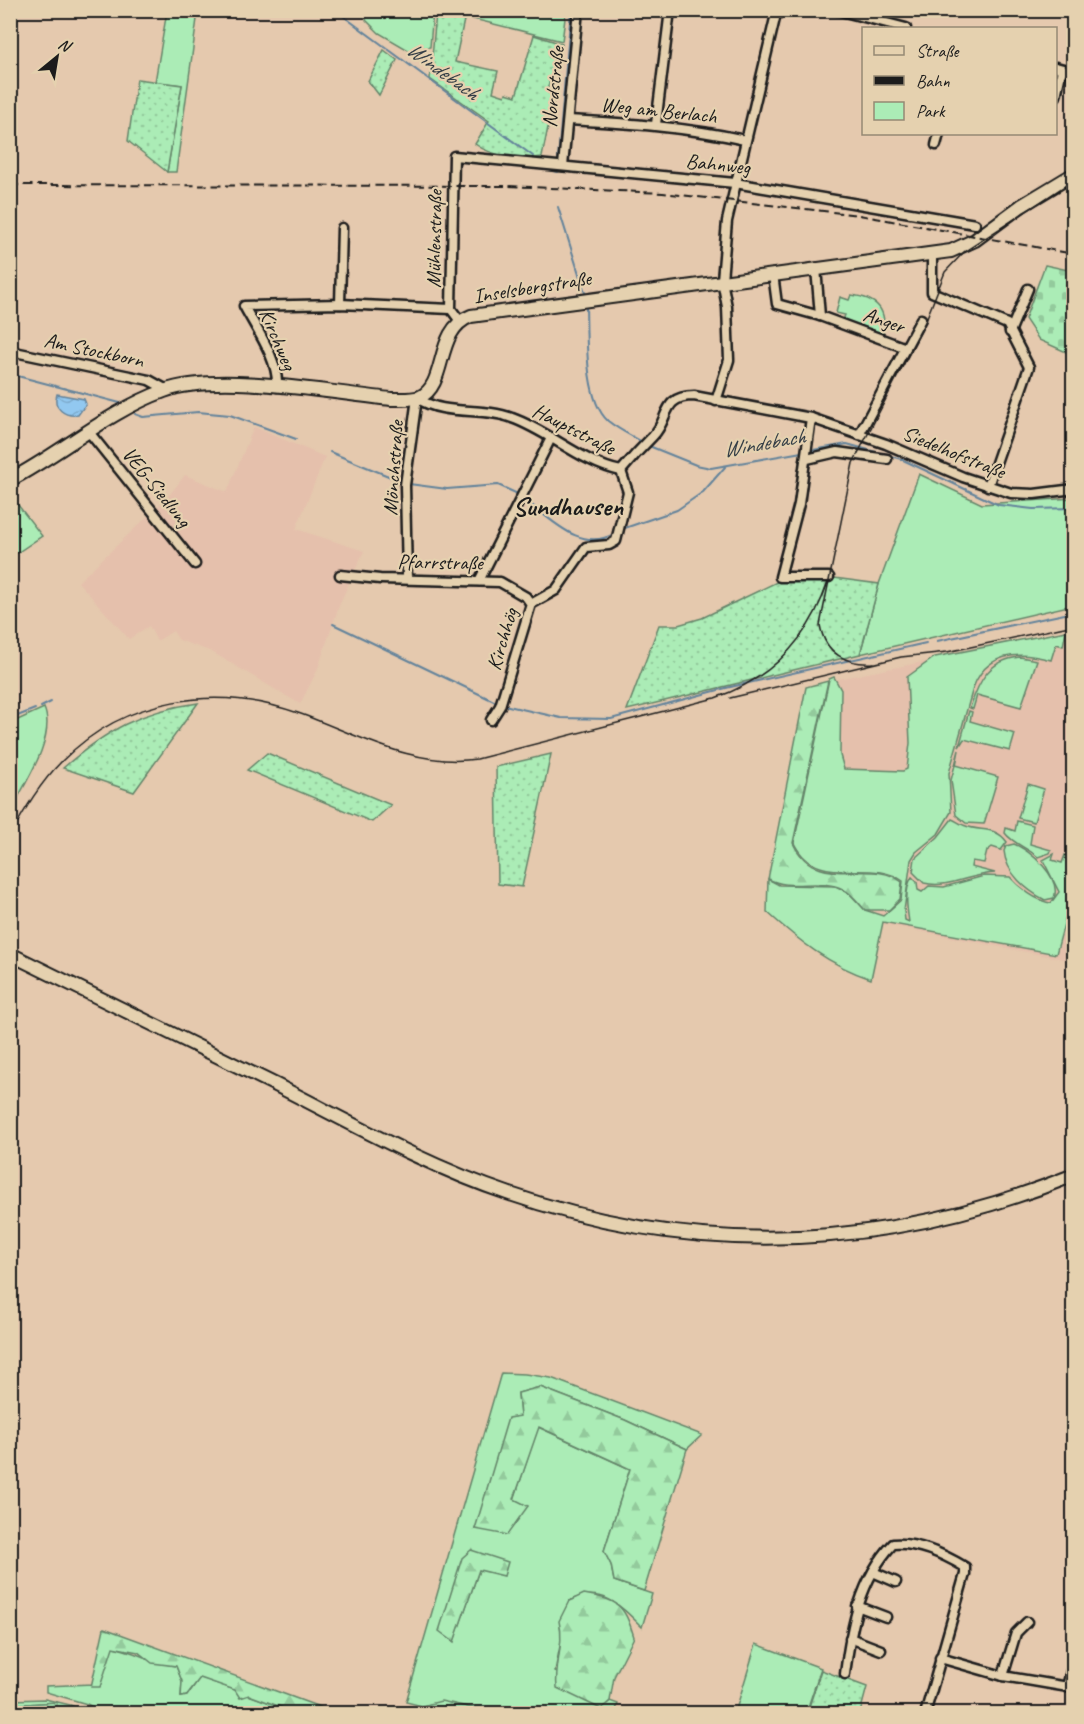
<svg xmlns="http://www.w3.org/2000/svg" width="1084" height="1724" viewBox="0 0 1084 1724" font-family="Caveat,sans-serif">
	<defs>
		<pattern id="forest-firs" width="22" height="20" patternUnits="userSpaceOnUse" patternTransform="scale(1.5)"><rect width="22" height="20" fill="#abecb6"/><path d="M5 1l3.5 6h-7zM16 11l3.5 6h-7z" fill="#93ca9c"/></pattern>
		<pattern id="cemetery-stones" width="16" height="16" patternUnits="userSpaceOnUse" patternTransform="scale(1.5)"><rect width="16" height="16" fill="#abecb6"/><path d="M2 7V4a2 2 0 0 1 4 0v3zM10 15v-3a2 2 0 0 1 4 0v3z" fill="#93ca9c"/></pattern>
		<pattern id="garden-dots" width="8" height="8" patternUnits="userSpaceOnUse" patternTransform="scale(1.5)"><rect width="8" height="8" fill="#abecb6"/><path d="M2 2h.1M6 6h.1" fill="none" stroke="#93ca9c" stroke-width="1.8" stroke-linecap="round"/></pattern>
		<pattern id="water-waves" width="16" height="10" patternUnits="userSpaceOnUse" patternTransform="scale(1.5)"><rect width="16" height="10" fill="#92c8f0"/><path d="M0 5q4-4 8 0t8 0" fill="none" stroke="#7dabcd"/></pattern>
	</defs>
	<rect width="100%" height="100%" fill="#e5c9ae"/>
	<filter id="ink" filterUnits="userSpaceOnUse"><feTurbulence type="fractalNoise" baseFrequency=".0167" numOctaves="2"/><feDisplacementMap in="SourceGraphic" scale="12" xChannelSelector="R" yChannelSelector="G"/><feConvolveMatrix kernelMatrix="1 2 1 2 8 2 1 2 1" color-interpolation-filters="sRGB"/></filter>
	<g filter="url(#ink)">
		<g fill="#e5c0ac">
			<path d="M254,427L325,457L296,529L364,551L340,603L317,671L300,704L212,652L179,640L173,631L157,641L149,626L129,639L78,582L167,498L185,475L227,492Z"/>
			<path d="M1073,632V961L883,924L874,911L889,910L902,882L895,876L842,872L812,866L801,858L793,843L828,681Z"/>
		</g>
		<g fill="#abecb6" stroke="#648469" stroke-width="1.5" fill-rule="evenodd">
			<path d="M167,11L187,13L197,19L176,172H167L182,85L155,82Z"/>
			<path d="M367,11H433L430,47L410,51L379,33L366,20Z"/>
			<path d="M441,11H566L562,41Z"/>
			<path d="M851,295C877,298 889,310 882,337L843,320L845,315L836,313L840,297L849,300Z"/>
			<path d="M919,474L982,504L1073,498V605L860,654L879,584Z"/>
			<path d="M11,496L42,536L11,557H10Z"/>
			<path d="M1066,631L1063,646L1056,644L1051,660C1019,651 986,652 973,688L949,773L951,812L938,834L916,852L911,860L904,911L905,920L909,922C907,909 904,889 912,877L917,882L918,890L922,892L929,886L944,887L984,876L1010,877C1020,888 1036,901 1051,903L1059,892L1043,860L1054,854L1052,860L1062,863L1065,855L1073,857V890L1056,954L883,922L871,979C829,965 799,941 767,912L768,879L779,885L836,886L850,894L865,910L883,916L901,900L903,881C871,856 818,891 794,843L829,679L834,677L841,690L840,755L844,769L903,771L907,769L910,743L907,677L935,657Z"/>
			<path d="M1020,657L1037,660L1021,707L977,695L973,709L970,708C979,680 989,660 1020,657Z"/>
			<path d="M44,708C57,737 24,785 11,810V723Z"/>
			<path d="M969,711L972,712L970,721L1015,734L1010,751L964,739L959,747Z"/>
			<path d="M959,750L956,765L998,777L984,824L966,823L956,815L951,780Z"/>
			<path d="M1028,784L1044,789L1034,822L1018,818Z"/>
			<path d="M952,819C957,821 961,825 966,826C981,832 996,826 1007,842L1001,850L992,847L987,851L984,863L972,861L971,867L995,873C970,874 948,889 924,883L913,872L915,858L938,837Z"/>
			<path d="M1017,821L1033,825L1030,844L1051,850L1050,853L1038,857C1028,848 1012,843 1005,833L1006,828L1015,831Z"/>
			<path d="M1014,844C1030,850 1062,878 1054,898L1045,900C1026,890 1006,873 1004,851L1006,846Z"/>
			<path d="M501,1373L525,1374L551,1378L702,1435L687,1449L625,1420L540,1387L518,1393L520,1416L475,1529L527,1506L514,1500L538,1427L630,1469L604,1551L611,1565L614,1581L652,1594L642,1627C620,1605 601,1585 569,1601L555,1671L601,1709L610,1701L618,1704L615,1713L495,1714L441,1702L422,1706L406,1702ZM472,1550L479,1570L454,1641Z"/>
			<path d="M756,1644L821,1668L806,1713H735Z"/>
			<path d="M113,1647C138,1652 151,1663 176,1666L182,1681L181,1697L187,1696L200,1677L297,1713H103L87,1704L46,1692V1686L92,1684V1686Z"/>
			<path d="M45,1699L70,1705L90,1713H11L55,1712L56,1702L11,1705V1700Z"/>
		</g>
		<g fill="url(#forest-firs)" stroke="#648469" stroke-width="1.5">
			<path d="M828,681L793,843C817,894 872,856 902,882L900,899L889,910H865C857,901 848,889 835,886C813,880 789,890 768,879L806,687Z"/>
			<path d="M540,1387L625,1420L687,1449L644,1591L614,1581L611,1565L604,1551L630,1469L539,1427L514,1499L528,1506L507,1535L475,1529L508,1418L520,1416L518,1393Z"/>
			<path d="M471,1550L508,1562L504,1576L479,1570L454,1642L439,1631L462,1558Z"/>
			<path d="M584,1594C618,1600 624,1604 634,1637L614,1677L610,1701L601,1709L557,1688C554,1665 565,1644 559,1621L569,1601Z"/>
			<path d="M104,1628L336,1713H297L249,1695L240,1698L235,1690L200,1678L186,1696L181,1697L182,1681L176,1666L152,1663L138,1652L113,1647L100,1687H91Z"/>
			<path d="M441,1701L495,1713H420L422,1706Z"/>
			<path d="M57,1702L56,1712L11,1713V1705Z"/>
		</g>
		<path fill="url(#cemetery-stones)" stroke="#648469" stroke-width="1.5" d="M1045,265L1073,271V355L1039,340L1025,319Z"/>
		<g fill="url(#garden-dots)" stroke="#648469" stroke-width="1.5">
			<path d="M436,13L464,20L455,62L498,71L493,92L505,96L506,93L516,96L534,35L562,44L547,90L555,93L542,157C523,161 491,156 475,144L489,121L430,79Z"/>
			<path d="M384,50L397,60L379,95L368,81Z"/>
			<path d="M137,79L182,85L167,172L128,141Z"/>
			<path d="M834,578L879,584L860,654L627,710L659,625H678L702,618L781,580Z"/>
			<path d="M198,703L134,792L63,768C107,730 140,711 198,703Z"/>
			<path d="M267,753L391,805L372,822L247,770Z"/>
			<path d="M551,754L522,887L498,884L496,767Z"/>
			<path d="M821,1670L867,1687L860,1713H807Z"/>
		</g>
		<path fill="url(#water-waves)" stroke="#63839b" stroke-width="1.5" d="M57,394L84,399L86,404L78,415C65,417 52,408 57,394Z"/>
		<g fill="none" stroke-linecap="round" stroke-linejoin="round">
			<g stroke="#63839b" stroke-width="2">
				<path d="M335,10L533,156"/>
				<path d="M558,158L571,10"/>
				<path d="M550,170L558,172"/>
				<path d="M558,207L586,296"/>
				<path d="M586,305C587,336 584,399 608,421C619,430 632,436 644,443"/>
				<path d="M10,374L120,403"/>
				<path d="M135,414L143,417L198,412L230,415L296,439"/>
				<path d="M649,446L696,465L711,468L847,444L901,459L999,505L1033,509L1074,508"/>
				<path d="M330,452L403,482"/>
				<path d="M409,484L447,489L498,485L520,495"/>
				<path d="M524,499C550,518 581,554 615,533"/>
				<path d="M622,529L677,510L703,492L725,467"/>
				<path d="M333,624L498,703"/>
				<path d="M937,641L1074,612"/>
				<path d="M504,705L561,718L611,719L726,688L926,643"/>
				<path d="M41,707L51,702"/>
				<path d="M10,719L35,709"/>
			</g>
			<g stroke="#1c1c1c" stroke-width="13">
				<g id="street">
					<path d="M837,10L906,28"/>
					<path d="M1056,67L1074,72"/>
					<path d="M1056,96L1062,69"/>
					<path d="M568,120C629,123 686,127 745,140"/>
					<path d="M656,124L670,10"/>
					<path d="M936,145L939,134"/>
					<path d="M563,166L578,10"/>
					<path d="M932,253V292L1007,324L1029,367L988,486"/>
					<path d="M816,268L820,316"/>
					<path d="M773,274L777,304L820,316L906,348"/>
					<path d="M340,304L342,228"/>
					<path d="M460,321L451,309L454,156L735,183L975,224"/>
					<path d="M1010,332L1028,289"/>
					<path d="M10,351L149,380L167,390"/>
					<path d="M277,387C279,360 256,329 244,306L340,304L451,309"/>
					<path d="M716,401L729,360L727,307L722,280L727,221L777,10"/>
					<path d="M811,418L799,504L780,577H829"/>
					<path d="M89,432L195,564"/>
					<path d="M859,435L921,319"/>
					<path d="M807,459L837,452L887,459"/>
					<path d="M621,471C631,459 642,447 653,436C670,419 661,396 694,396L811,418L886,444L963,477L1011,493L1034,494L1074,489"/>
					<path d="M340,575L380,579L500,582L526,597L531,604"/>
					<path d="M407,578L405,485L417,398C445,417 481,406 512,418C549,431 582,463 621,471"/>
					<path d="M479,581L551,438"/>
					<path d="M491,720L500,706L531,604L556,590L586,547L609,545L616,541L628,492L621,471"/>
					<path d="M873,1572L896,1582"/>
					<path d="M857,1606L886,1617"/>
					<path d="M850,1638L881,1650"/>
					<path d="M940,1658L1003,1676L1074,1688"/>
					<path d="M845,1674C851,1627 860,1579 893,1544C917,1542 945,1555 965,1567V1574L925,1714"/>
					<path d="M1003,1676L1016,1633L1027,1622"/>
					<path d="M1067,1687L1074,1659"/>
				</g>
			</g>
			<g stroke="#1c1c1c" stroke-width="16">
				<g id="secondary">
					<path d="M10,480C63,452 109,411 164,391C218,371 332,393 391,399C400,399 411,400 420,397C448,384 434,330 471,316L951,251L975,240L1021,206L1074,174"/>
					<path d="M10,954C99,998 187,1041 276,1085C351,1123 427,1166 507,1193C698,1259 887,1251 1074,1175"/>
				</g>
			</g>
			<use href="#street" stroke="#e5d1af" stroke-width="8"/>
			<use href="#secondary" stroke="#e5d1af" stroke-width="12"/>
			<g stroke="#1c1c1c" stroke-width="1.5">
				<path d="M874,663C847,665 825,654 820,625L853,463L924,325L945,272L964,252L1074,180"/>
				<path d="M730,698L901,657L947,652L1074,625"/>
				<path d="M10,836C25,809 40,783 62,761C125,697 216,684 298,713C357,734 413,768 477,759L715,698C773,678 809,639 828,582"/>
			</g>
			<path stroke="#1c1c1c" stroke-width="2" stroke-dasharray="9 4.5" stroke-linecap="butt" d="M10,185L507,186L663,193L859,215L1074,254"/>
		</g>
	</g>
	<g text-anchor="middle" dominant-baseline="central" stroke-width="4.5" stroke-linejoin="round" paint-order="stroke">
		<g font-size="21" fill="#1c1c1c" stroke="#e5d1af">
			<text transform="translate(553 87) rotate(-84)">Nordstraße</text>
			<text transform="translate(659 110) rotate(6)">Weg am Berlach</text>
			<text transform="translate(718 164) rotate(6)">Bahnweg</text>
			<text transform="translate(434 239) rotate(-89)">Mühlenstraße</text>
			<text transform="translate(532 287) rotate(-9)">Inselsbergstraße</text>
			<text transform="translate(884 320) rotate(19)">Anger</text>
			<text transform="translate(278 339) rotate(67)">Kirchweg</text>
			<text transform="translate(94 350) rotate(12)">Am Stockborn</text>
			<text transform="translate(574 429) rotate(27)">Hauptstraße</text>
			<text transform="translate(954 452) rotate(22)">Siedelhofstraße</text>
			<text transform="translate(393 468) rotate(-86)">Mönchstraße</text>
			<text transform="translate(157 487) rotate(51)">VEG-Siedlung</text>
			<text transform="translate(440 562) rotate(1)">Pfarrstraße</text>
			<text transform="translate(502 639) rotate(-73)">Kirchhög</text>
		</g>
		<g font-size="22" font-style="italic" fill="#343e46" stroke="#e5d1af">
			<text transform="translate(443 71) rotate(36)">Windebach</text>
			<text transform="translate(764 443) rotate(-10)">Windebach</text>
		</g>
		<g font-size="27" font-weight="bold" fill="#1c1c1c" stroke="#e5d1af">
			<text x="568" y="506">Sundhausen</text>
		</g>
	</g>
	<rect width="1084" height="1724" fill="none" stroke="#e5d1af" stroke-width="36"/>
	<rect x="18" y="18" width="1048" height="1688" fill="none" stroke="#1c1c1c" stroke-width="2" filter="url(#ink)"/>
	<rect x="862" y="27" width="195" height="108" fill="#e5d1af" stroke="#958974" stroke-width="1.5"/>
	<rect x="874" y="46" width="30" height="9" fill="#e5d1af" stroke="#958974" stroke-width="1.5"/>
	<text x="916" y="57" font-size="18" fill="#1c1c1c">Straße</text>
	<rect x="874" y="76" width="30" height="9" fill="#1c1c1c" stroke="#958974" stroke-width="1.5"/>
	<text x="916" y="87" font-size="18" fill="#1c1c1c">Bahn</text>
	<rect x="874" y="102" width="30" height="18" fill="#abecb6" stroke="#958974" stroke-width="1.5"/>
	<text x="916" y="117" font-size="18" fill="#1c1c1c">Park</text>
	<g transform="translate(57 57) rotate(30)" stroke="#e5d1af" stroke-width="4.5" paint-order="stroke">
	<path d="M0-4.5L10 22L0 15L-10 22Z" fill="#1c1c1c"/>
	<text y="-9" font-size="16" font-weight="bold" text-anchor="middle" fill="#1c1c1c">N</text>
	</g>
</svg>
